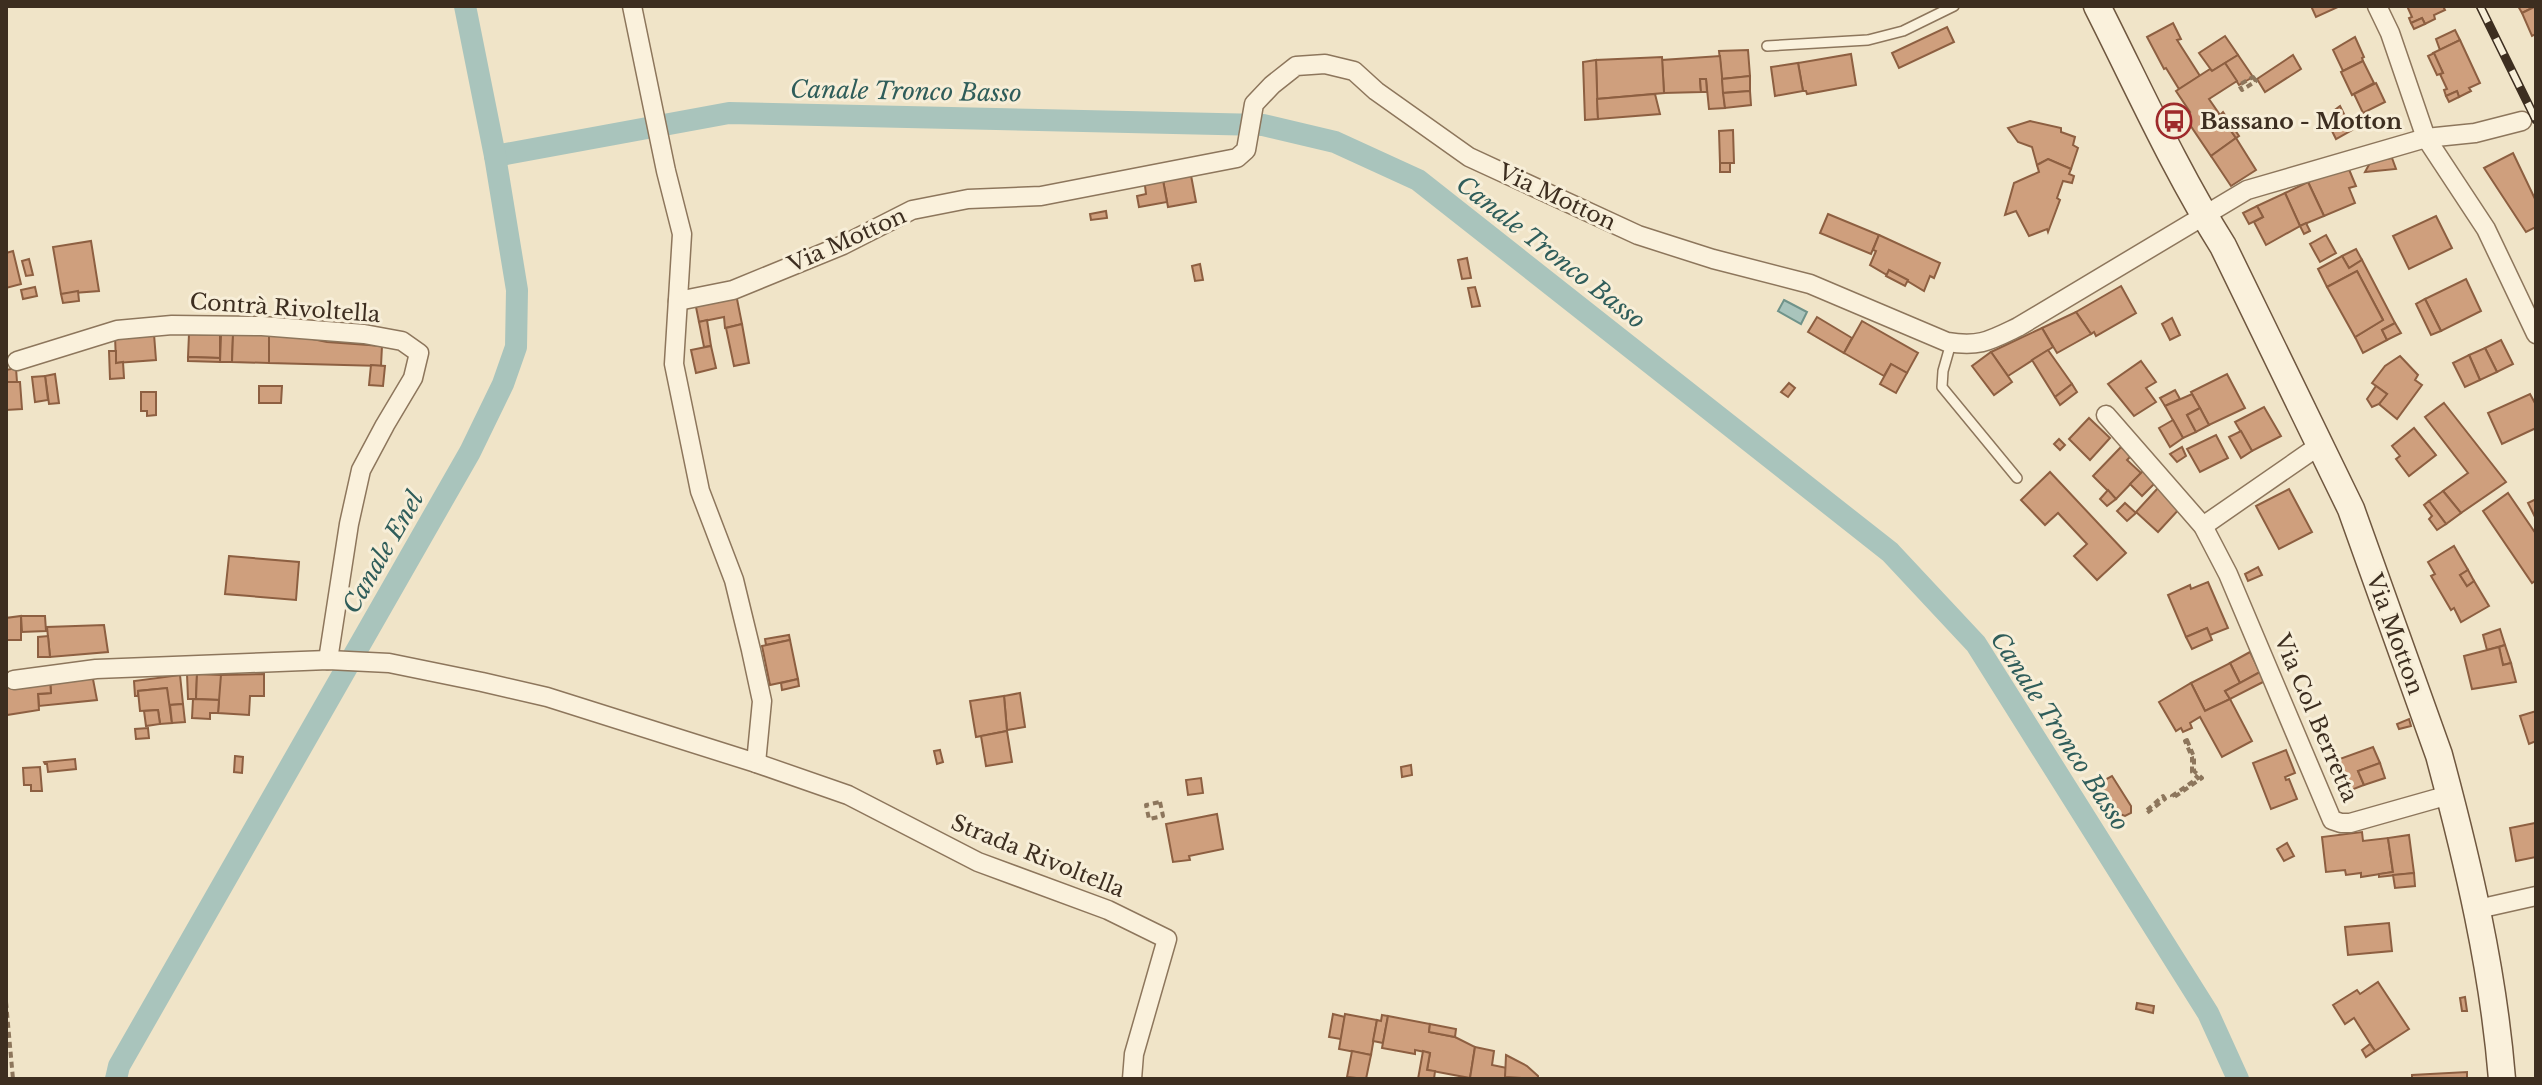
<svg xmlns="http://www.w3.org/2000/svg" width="2542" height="1085" viewBox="0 0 2542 1085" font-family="'Libre Baskerville',serif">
	<rect width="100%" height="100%" fill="#f0e4c8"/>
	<path fill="#a9c4bc" stroke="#6f938a" stroke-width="2" d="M1784,300L1807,312L1801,324L1778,311Z"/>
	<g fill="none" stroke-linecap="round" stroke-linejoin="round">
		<g stroke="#a9c4bc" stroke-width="22">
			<path d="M495,156L729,113L1263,125L1335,142L1418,180L1890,552L1976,644L2208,1013L2238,1079"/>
			<path d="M116,1079L119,1066L470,452L503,384L516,347L517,290L495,156L465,6"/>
		</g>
	</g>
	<g fill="#cf9f7d" stroke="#8d5f41" stroke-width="2">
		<path d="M2311,6H2337L2338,7L2316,17Z"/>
		<path d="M2407,6H2443L2445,10L2434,15L2435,19L2425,24L2422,18L2411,23L2409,18L2412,17Z"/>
		<path d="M2518,6H2536L2522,13Z"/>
		<path d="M2536,6V34L2532,36L2522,13Z"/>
		<path d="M2422,18L2425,24L2414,29L2411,23Z"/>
		<path d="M2173,23L2181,39L2177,40L2200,76L2179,89L2166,68L2164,69L2147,37Z"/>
		<path d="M1947,27L1954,42L1899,68L1892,53Z"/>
		<path d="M2455,30L2460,40L2440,50L2436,39Z"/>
		<path d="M2225,36L2238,55L2212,71L2199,53Z"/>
		<path d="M2355,37L2364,57L2362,58L2363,61L2343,71L2333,50Z"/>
		<path d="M2460,40L2480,83L2469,88L2471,91L2459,97L2457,91L2446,96L2444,90L2447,89L2440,74L2443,73L2433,53Z"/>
		<path d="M1748,50L1750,76L1722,79L1719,51Z"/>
		<path d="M2434,53L2443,73L2437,75L2428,56Z"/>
		<path d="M1851,54L1856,85L1807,94L1806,91H1803L1798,63Z"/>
		<path d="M2238,55L2253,77L2239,85L2225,63Z"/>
		<path d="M2293,55L2301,69L2265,92L2257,79Z"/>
		<path d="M1720,56L1725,108L1709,109L1706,79H1700L1701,92L1664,93L1662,60Z"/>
		<path d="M1662,57L1664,93L1597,99L1596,60Z"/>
		<path d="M1596,60L1598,119L1585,120L1583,62Z"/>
		<path d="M2363,61L2374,83L2352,95L2341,72Z"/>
		<path d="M1798,63L1803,91L1775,96L1771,67Z"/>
		<path d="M2225,63L2237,81L2209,99L2236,138L2211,156L2184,116L2190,112L2176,91L2210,69L2212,71Z"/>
		<path d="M1750,76V91L1723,93L1722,79Z"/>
		<path d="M1700,79H1706L1707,92H1701Z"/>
		<path d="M2376,83L2385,102L2363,113L2354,94Z"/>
		<path d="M1750,91L1751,105L1725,108L1723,93Z"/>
		<path d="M2457,91L2459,97L2449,102L2446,96Z"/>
		<path d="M1655,94L1660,114L1598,119L1597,99Z"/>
		<path d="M2340,106L2352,130L2336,139L2329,125L2337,121L2332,112Z"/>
		<path d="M2223,112L2239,136L2236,138L2220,115Z"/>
		<path d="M2030,121L2061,128V132L2075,137L2073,145L2078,148L2071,169L2048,159L2037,165L2032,147L2018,142L2008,128Z"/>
		<path d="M1733,130L1734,163H1720L1719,131Z"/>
		<path d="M2236,138L2256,170L2231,186L2211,156Z"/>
		<path d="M2513,153L2536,201V227L2526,232L2484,168Z"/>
		<path d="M2392,158L2396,169L2365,172L2371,161Z"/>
		<path d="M2048,159L2071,169L2069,174L2074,176L2072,183L2063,181L2057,198L2060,200L2048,232L2047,229L2029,236L2016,211L2005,215L2014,183L2039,172L2037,165Z"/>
		<rect x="1720" y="163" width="10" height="9"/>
		<path d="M2348,167L2356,186L2349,188L2355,203L2324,216L2308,182Z"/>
		<path d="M1190,170L1196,202L1168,207L1162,175Z"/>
		<path d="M1162,175L1167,202L1139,207L1137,196L1146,194L1144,178Z"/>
		<path d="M2308,182L2324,216L2300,226L2285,193Z"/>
		<path d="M2285,193L2300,226L2266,245L2254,222L2263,217L2257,206Z"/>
		<path d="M2257,206L2263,217L2249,224L2243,213Z"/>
		<path d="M1106,211L1107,218L1091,220L1090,214Z"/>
		<path d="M1828,214L1879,235L1871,254L1820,233Z"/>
		<path d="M2436,216L2452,248L2409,269L2393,236Z"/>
		<path d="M2306,223L2310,231L2304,234L2300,226Z"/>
		<path d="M1879,235L1940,263L1934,278L1930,276L1924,291L1889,270L1887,275L1870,265L1876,251L1873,250Z"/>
		<path d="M2326,235L2336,253L2320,262L2310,244Z"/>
		<path d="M91,241L99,291L61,294L53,247Z"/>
		<path d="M2356,249L2362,260L2349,268L2342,256Z"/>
		<path d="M13,251L21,284L6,288V253Z"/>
		<path d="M2342,256L2349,268L2362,260L2395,323L2382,330L2387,340L2363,353L2355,337L2383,320L2357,271L2327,287L2318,269Z"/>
		<path d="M1467,258L1471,278L1462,279L1458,260Z"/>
		<path d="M29,259L33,275L26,276L22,261Z"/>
		<path d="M1200,264L1203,280L1195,281L1192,266Z"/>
		<path d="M1889,270L1908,280L1905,286L1886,276Z"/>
		<path d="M2357,271L2383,320L2355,337L2327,287Z"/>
		<path d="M2466,279L2481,311L2441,331L2425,299Z"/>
		<path d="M2121,286L2136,313L2096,336L2094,332L2091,334L2076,312Z"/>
		<path d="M35,287L37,296L23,299L21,290Z"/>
		<path d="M1475,287L1480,306L1472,307L1468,288Z"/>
		<path d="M78,291L79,301L63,303L61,294Z"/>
		<path d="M736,294L742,324L725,328L724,317L699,322L695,302Z"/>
		<path d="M2425,299L2441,331L2431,335L2416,304Z"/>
		<path d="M2076,312L2091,334L2057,353L2042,328Z"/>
		<path d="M1817,317L1852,338L1844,353L1808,332Z"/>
		<path d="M2172,318L2180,335L2170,340L2162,324Z"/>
		<path d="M707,320L711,346L704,347L699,322Z"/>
		<path d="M1862,321L1918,353L1907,373L1891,364L1884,376L1844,353Z"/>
		<path d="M2395,323L2401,333L2387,340L2382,330Z"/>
		<path d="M742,324L749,363L734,366L726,328Z"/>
		<path d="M2042,328L2053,347L2008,376L1991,352Z"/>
		<path d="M154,334L156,360L116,363L115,336Z"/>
		<path d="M189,334L220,335V358L188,357Z"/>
		<path d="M221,335H233L232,362H220Z"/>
		<path d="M233,335H269V363L232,362Z"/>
		<path d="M269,335H293L327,342L382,346L381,366L269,363Z"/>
		<path d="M2501,340L2513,364L2497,372L2485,348Z"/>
		<path d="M711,346L716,368L696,373L691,350Z"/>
		<path d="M2485,348L2497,372L2480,380L2469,355Z"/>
		<path d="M2048,350L2072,384L2055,397L2032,360Z"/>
		<path d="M109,351H116V363L123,362L124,378L110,379Z"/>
		<path d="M1991,352L2012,382L1994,395L1972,366Z"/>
		<path d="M2469,355L2480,380L2465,387L2453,363Z"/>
		<path d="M2400,356L2418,375L2415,380L2422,385L2397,419L2379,404L2387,394L2372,383L2385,366Z"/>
		<path d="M188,357L220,358V362L188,361Z"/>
		<path d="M2141,361L2156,382L2146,388L2156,402L2134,416L2108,384Z"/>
		<path d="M1891,364L1907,373L1896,393L1880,384Z"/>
		<path d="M371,365L385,366L383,386L369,385Z"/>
		<path d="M16,368L17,382H6V370Z"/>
		<path d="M55,374L59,403L49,404L45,376Z"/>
		<path d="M2227,374L2245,408L2209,425L2191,392Z"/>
		<path d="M45,376L48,400L35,402L32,377Z"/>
		<path d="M6,382H20L22,409L6,410Z"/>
		<path d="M1789,383L1795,388L1788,397L1781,392Z"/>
		<path d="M2072,384L2077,392L2060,405L2055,397Z"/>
		<path d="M259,386H282L281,403H259Z"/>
		<path d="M2376,386L2387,394L2379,404L2372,407L2367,399Z"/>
		<path d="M2175,390L2180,399L2165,406L2160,398Z"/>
		<path d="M141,392H156V415L147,416V411H141Z"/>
		<path d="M2192,394L2200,408L2187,415L2196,432L2183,438L2165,406Z"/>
		<path d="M2530,394L2536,405V428L2502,444L2488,413Z"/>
		<path d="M2444,403L2506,482L2461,513L2443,491L2468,473L2425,417Z"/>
		<path d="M2264,407L2281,436L2252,451L2235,422Z"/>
		<path d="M2200,408L2209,425L2196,432L2187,415Z"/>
		<path d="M2089,418L2110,438L2090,460L2069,439Z"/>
		<path d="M2173,420L2183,438L2170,447L2159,428Z"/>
		<path d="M2414,428L2436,455L2409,476L2396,459L2400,456L2392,446Z"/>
		<path d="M2241,431L2252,451L2241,458L2229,437Z"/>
		<path d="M2216,435L2228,458L2200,472L2187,449Z"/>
		<path d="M2059,439L2065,445L2060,450L2054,444Z"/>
		<path d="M2121,447L2131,456L2127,460L2141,473L2116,499L2093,476Z"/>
		<path d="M2182,447L2186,456L2177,462L2170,454Z"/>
		<path d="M2148,466L2160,478L2142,496L2130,484Z"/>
		<path d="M2050,472L2126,553L2097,580L2074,556L2087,544L2058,513L2045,525L2021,500Z"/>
		<path d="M2158,488L2181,507L2158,532L2136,512Z"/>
		<path d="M2289,489L2312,532L2279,549L2256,506Z"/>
		<path d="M2108,490L2116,499L2107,506L2100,499Z"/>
		<path d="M2443,491L2461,513L2446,524L2429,501Z"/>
		<path d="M2508,493L2536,534V580L2532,583L2483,511Z"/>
		<path d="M2536,499V519L2528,503Z"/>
		<path d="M2429,501L2446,524L2437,530L2429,519L2432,516L2424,505Z"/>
		<path d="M2125,503L2136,513L2127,521L2117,511Z"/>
		<path d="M2454,546L2468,570L2460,575L2467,586L2474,581L2489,606L2461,622L2454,608L2451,610L2431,576L2435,574L2428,562Z"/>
		<path d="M229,556L299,562L296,600L225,594Z"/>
		<path d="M2258,567L2262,575L2248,581L2245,574Z"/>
		<path d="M2468,570L2474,581L2467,586L2460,575Z"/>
		<path d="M2208,582L2228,628L2210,635L2207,628L2186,637L2168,595L2190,585L2191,589Z"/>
		<path d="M21,616H45L46,631L22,632Z"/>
		<path d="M21,616V640H6V618Z"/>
		<path d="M104,625L108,652L50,657L47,627Z"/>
		<path d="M2207,628L2212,640L2192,649L2186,637Z"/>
		<path d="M2500,629L2505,645L2487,650L2483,635Z"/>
		<path d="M789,635L790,640L766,645L765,639Z"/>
		<path d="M48,636L50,657H38V637Z"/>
		<path d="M790,640L798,679L770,685L762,646Z"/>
		<path d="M2505,645L2511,663L2503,665L2499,647Z"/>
		<path d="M2499,647L2503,665L2511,663L2516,682L2472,689L2464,656Z"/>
		<path d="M2250,652L2260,672L2240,683L2230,663Z"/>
		<path d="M2230,663L2240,683L2225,691L2230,699L2205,711L2191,683Z"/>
		<path d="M2260,672L2265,681L2230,699L2225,691Z"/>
		<path d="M92,674L97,700L39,706L38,694L51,693L50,680Z"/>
		<path d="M187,674H197L196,699H188Z"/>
		<path d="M197,674L221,675V700L196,699Z"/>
		<path d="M264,674V696H250L249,715L218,713L221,675Z"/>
		<path d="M180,675L183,704L168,705L167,688L138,691V696H135L134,681Z"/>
		<path d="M798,679L799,686L782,690L781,683Z"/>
		<path d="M50,680L51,693L38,694L39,710L7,715L6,686Z"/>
		<path d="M2191,683L2205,711L2230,699L2252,741L2222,757L2200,717L2190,723L2192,728L2183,732L2181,728L2176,731L2159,702Z"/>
		<path d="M167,688L172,723L160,724L158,710L140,711L138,691Z"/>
		<path d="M1020,693L1025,727L1007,730L1004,696Z"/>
		<path d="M1004,696L1007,731L976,737L970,701Z"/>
		<path d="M193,699L219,700L218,713H210V719L192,718Z"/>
		<path d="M183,704L185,722L172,723L170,705Z"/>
		<path d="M158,710L160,724L146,726L144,711Z"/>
		<path d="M2536,711V741L2529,744L2520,716Z"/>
		<path d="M2409,719L2411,726L2399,729L2397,724Z"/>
		<path d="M148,728L149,738L136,739L135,729Z"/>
		<path d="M1007,731L1012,762L986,766L981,736Z"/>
		<path d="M2373,747L2380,763L2358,771L2364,785L2346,792L2334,761Z"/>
		<path d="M940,750L943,762L937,764L934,751Z"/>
		<path d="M2286,750L2295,773L2285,777L2286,780L2289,779L2297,799L2271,809L2253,763Z"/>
		<path d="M235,756L243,757L242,773L234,772Z"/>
		<path d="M75,759L76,769L48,772L47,764H45L44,762Z"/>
		<path d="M2380,763L2385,778L2364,785L2358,771Z"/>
		<path d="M1411,765L1412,775L1402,777L1401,767Z"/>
		<path d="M40,767L42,791H31V785H24L23,768Z"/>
		<path d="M2112,776L2131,806V813L2125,816L2117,813L2099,783Z"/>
		<path d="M1201,778L1203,793L1188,795L1186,780Z"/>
		<path d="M1217,814L1223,849L1189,856L1190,860L1173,862L1166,824Z"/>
		<path d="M2535,823L2536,857L2516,861L2510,828Z"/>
		<path d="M2362,832L2363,841L2388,838L2393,872L2361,877V873L2346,875L2345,870L2326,872L2322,837Z"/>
		<path d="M2409,835L2414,873L2379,877V874L2393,872L2388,838Z"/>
		<path d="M2287,843L2294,856L2284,861L2277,849Z"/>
		<path d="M2414,873L2415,886L2395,888L2393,875Z"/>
		<path d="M2389,923L2392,951L2348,955L2345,927Z"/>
		<path d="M2378,982L2409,1029L2375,1051L2354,1018L2345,1024L2333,1005L2357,990L2360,994Z"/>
		<path d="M2465,997L2467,1011H2462L2460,998Z"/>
		<path d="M2137,1003L2154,1006L2153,1013L2136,1009Z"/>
		<path d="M1333,1014L1345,1017L1341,1039L1329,1037Z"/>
		<path d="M1345,1014L1377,1020L1371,1055L1339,1049Z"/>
		<path d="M1382,1015L1388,1016L1383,1043L1373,1041L1377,1020L1381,1021Z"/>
		<path d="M1388,1016L1430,1024L1429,1032L1455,1037L1475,1047L1470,1078L1427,1070L1430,1053L1415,1050V1054L1382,1048Z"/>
		<path d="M1430,1024L1456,1029L1455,1037L1429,1032Z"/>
		<path d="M2370,1044L2375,1051L2366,1057L2362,1050Z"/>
		<path d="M1475,1047L1494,1051L1492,1065L1507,1068L1505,1077L1516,1079L1470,1078Z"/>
		<path d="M1352,1051L1371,1055L1366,1079L1347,1077Z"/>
		<path d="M1423,1051L1430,1053L1427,1070L1435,1071L1434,1079H1418Z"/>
		<path d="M1506,1055L1527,1066L1538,1076V1079L1505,1077Z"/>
		<path d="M2467,1072V1079H2412V1075Z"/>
	</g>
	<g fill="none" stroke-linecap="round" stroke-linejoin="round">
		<g stroke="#8d765c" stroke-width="12">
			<g id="service">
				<path d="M1767,46L1868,40L1903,31L1954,6"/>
				<path d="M1951,343L1943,371L1942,387L2017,478"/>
			</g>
		</g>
		<g stroke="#8d765c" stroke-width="21">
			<g id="minor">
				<path d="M632,6L666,171L682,234L674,364L700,491L734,580L751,650L762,701L756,763"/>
				<path d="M2377,6L2390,33L2426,138L2486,229L2536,334"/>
				<path d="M678,301L733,290L843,245L912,210L968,199L1041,196L1237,158L1246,150L1254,104L1272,85L1296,66L1325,64L1354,71L1376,91L1469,157L1638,235L1713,259L1810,284L1947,342C1980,347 1989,341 2018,327L2247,190L2426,138L2475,133L2522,121"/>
				<path d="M17,361L117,330L172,325L262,326L364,334L402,341L419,353L413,378L385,425L361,470L349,524L328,660"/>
				<path d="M2106,415L2203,526L2228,574L2332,820L2341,823H2350L2449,795"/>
				<path d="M2203,526L2320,445"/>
				<path d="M14,680L96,669L328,660L389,663L482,682L547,697L756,763L848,795L978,862L1108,910L1167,939L1134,1054L1132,1079"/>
				<path d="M2478,909L2536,896"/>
			</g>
		</g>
		<g stroke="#6f573f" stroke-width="29">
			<path id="secondary" d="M2097,6C2138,87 2175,170 2223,246L2351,509L2439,755C2468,863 2493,968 2502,1079"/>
		</g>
		<g stroke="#8d765c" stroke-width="4" stroke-dasharray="6 4" stroke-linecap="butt">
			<path d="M2253,77L2256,81L2242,90L2239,85Z"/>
			<path d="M2187,740L2194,757V771L2202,778L2173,798L2172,796L2198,778L2192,772V757L2185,741Z"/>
			<path d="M2163,796L2165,799L2147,813L2146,811Z"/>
			<path d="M1160,802L1163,816L1149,819L1146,805Z"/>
			<path d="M6,1002L13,1079"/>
		</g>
		<use href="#service" stroke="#faf1dc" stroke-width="9"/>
		<use href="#minor" stroke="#faf1dc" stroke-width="18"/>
		<use href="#secondary" stroke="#faf1dc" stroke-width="26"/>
		<g stroke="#3d2e20" stroke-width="9">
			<path id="rail" d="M2480,6L2536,120"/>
		</g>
		<use href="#rail" stroke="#f7eed8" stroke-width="6" stroke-dasharray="18" stroke-linecap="butt"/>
	</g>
	<defs>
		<g id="bus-ring" transform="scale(1.8)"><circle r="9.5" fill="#f7eed8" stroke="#9e2a2b" stroke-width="1.5"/><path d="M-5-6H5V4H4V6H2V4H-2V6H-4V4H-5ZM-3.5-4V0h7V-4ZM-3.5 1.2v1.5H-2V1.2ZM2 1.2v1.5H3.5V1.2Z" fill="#9e2a2b"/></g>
	</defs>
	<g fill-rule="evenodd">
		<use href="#bus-ring" x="2174" y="121"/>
	</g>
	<g text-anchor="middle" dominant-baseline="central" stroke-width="6" stroke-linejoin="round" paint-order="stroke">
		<g font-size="22" font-weight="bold" fill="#3d2e20" stroke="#f7eed8" text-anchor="start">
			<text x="2200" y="121">Bassano - Motton</text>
		</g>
		<g font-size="22" fill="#3d2e20" stroke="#f7eed8">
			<text transform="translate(1557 197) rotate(25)">Via Motton</text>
			<text transform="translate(847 240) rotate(-24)">Via Motton</text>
			<text transform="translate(285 308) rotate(4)">Contrà Rivoltella</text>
			<text transform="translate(2395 634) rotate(70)">Via Motton</text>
			<text transform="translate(2316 718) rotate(67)">Via Col Berretta</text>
			<text transform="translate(1038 856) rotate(22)">Strada Rivoltella</text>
		</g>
		<g font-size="24" font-style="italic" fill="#2f5d5a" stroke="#f7eed8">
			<text transform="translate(906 91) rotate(1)">Canale Tronco Basso</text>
			<text transform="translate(1551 252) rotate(38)">Canale Tronco Basso</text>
			<text transform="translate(383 552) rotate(-60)">Canale Enel</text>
			<text transform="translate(2060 731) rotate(57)">Canale Tronco Basso</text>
		</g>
	</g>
	<rect width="2542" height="1085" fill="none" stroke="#3d2e20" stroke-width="16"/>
</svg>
